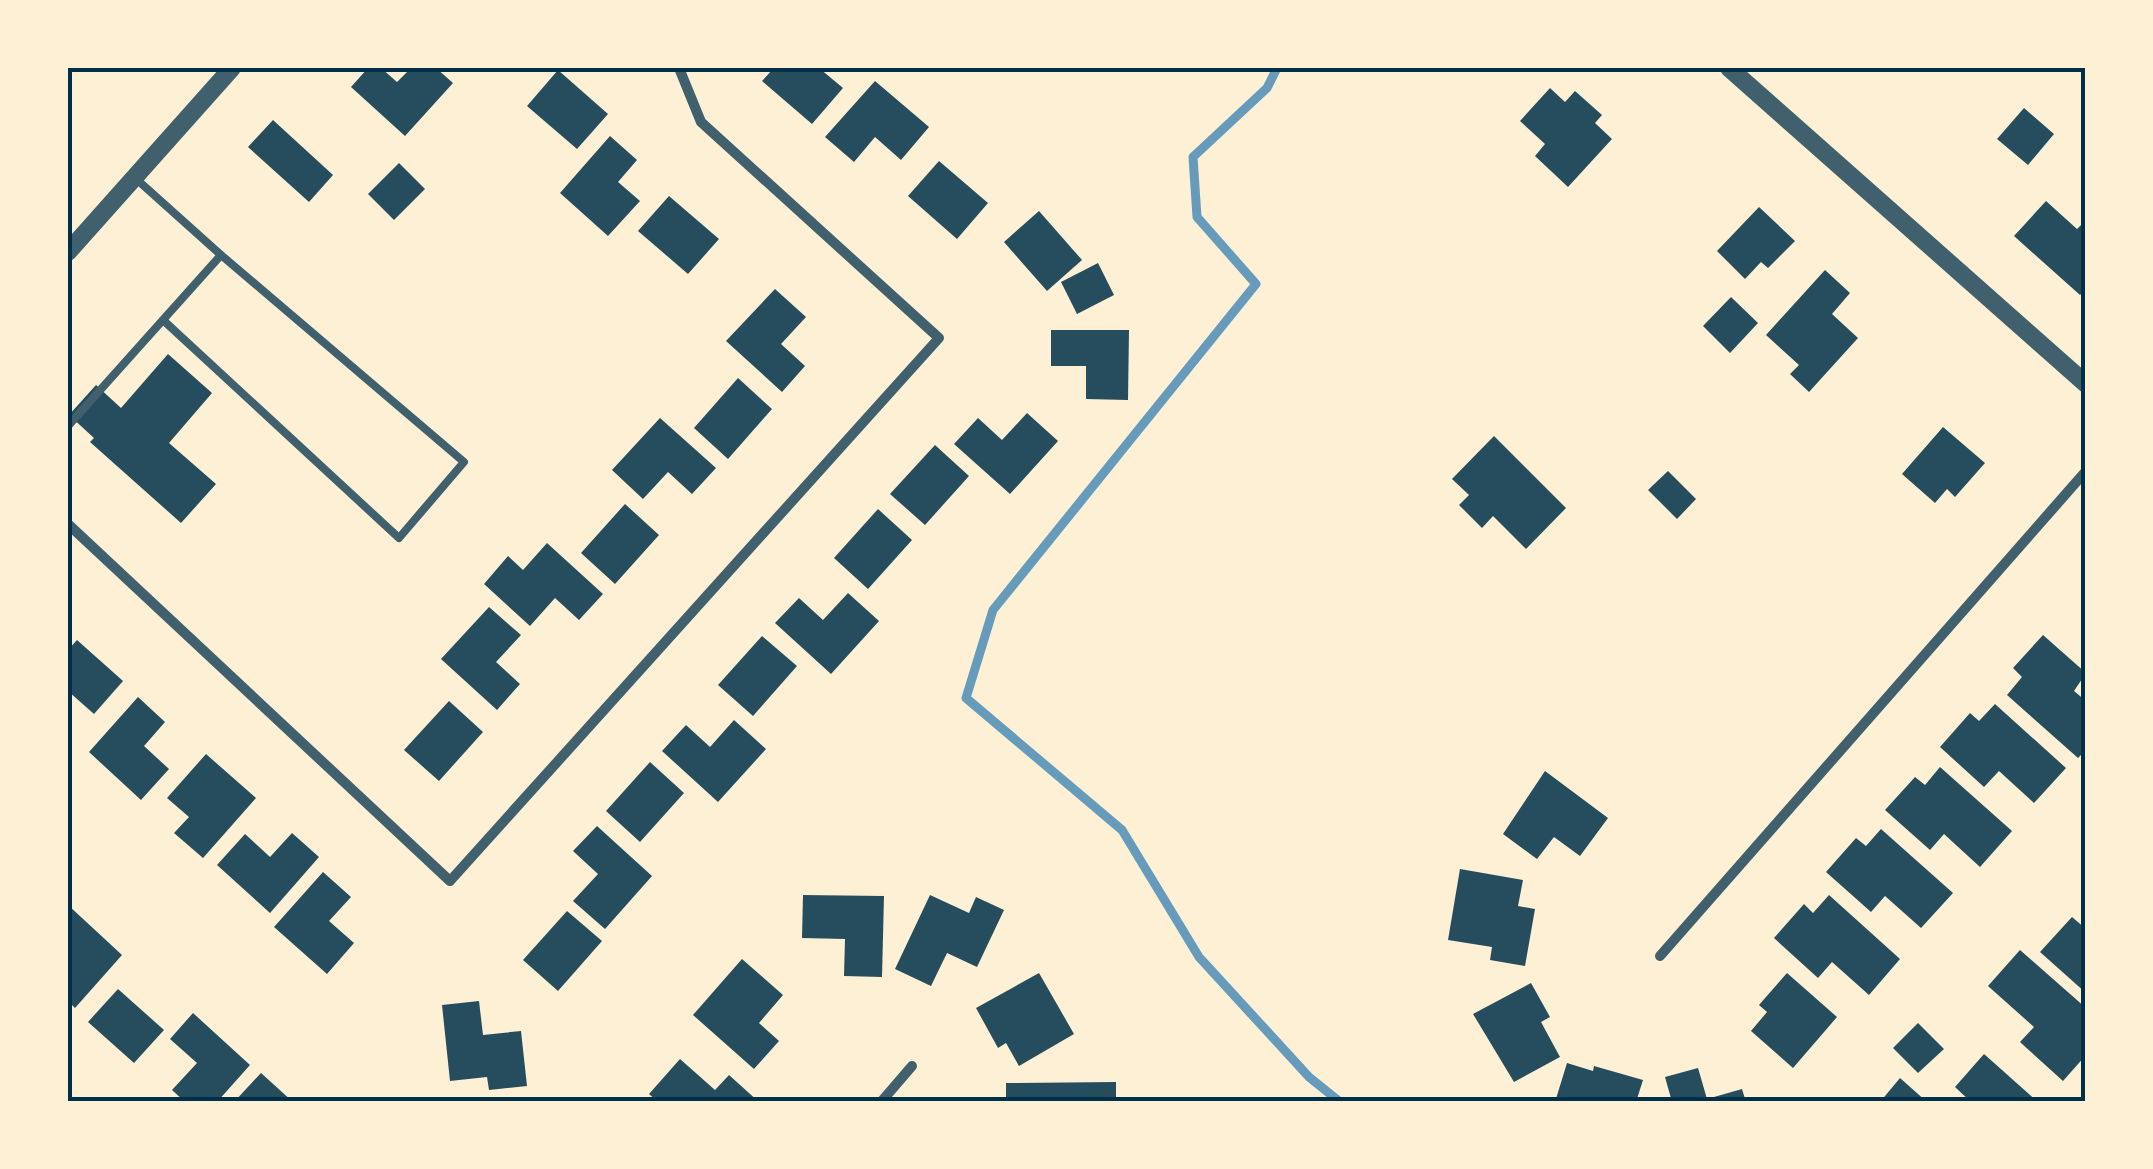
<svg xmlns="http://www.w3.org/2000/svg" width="2153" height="1169" viewBox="0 0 2153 1169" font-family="'PT Serif',serif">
	<rect width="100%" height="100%" fill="#fdf0d5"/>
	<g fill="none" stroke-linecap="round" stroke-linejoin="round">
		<path stroke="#669bbc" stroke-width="9" d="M1277,68L1267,88L1193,157L1197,217L1256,284L993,610L966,698L1122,830L1199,957L1309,1077L1340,1102"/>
	</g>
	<g fill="#264d5e">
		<path d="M368,68H381L397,82L411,68H436L453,83L405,136L351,87Z"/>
		<path d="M774,68H819L843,88L812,124L762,81Z"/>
		<path d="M558,70L608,114L577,149L527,106Z"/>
		<path d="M875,81L929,127L901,160L875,137L854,162L825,137Z"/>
		<path d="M1550,88L1565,102L1575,91L1602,115L1595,123L1612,139L1568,187L1535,156L1545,144L1520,121Z"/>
		<path d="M2024,108L2054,134L2028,165L1997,139Z"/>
		<path d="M273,120L333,175L309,202L248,147Z"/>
		<path d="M610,136L637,160L618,182L640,201L608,236L560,193Z"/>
		<path d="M939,161L988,203L957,239L908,196Z"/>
		<path d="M399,163L425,189L394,220L368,194Z"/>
		<path d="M669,196L719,239L688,274L638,231Z"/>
		<path d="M2046,201L2077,229L2086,220V289L2080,295L2014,236Z"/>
		<path d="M1759,207L1795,241L1768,268L1761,262L1745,279L1717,251Z"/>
		<path d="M1039,211L1082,260L1047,291L1004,242Z"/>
		<path d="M1098,263L1114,295L1077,314L1061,282Z"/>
		<path d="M1825,270L1850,293L1832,314L1858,338L1809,392L1790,374L1799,365L1766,335Z"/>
		<path d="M775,289L806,317L781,344L805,366L782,392L726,341Z"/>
		<path d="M1731,297L1758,323L1730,353L1703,326Z"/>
		<path d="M1051,330H1129L1128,400L1086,399V366H1051Z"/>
		<path d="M168,354L212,393L169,443L216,484L181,523L90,442L94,438L69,415L96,385L121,408Z"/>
		<path d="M738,378L772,409L728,459L694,428Z"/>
		<path d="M1027,413L1058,441L1010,494L954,444L978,418L1002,440Z"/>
		<path d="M660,418L716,468L692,494L668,472L643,499L612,470Z"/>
		<path d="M1943,427L1985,463L1955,497L1947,489L1935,503L1902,474Z"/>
		<path d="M1494,436L1566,508L1526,549L1493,516L1482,528L1459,505L1469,495L1452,479Z"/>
		<path d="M935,445L969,476L925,525L890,494Z"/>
		<path d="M1668,471L1696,499L1677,519L1648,490Z"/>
		<path d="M625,504L659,535L615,584L581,553Z"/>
		<path d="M878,509L912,540L868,589L834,558Z"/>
		<path d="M547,543L603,594L579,620L555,598L530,626L484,584L508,556L523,570Z"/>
		<path d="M848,593L879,621L831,674L775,623L799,598L823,620Z"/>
		<path d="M489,607L521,635L496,662L520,684L497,710L441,659Z"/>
		<path d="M2043,635L2086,673L2074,691L2086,701V750L2078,758L2007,695L2022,677L2013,668Z"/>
		<path d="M762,636L797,666L753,716L718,685Z"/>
		<path d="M77,640L123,681L94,714L68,691V650Z"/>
		<path d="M138,697L165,722L144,746L169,769L141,800L89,752Z"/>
		<path d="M449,701L483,732L439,781L404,750Z"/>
		<path d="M1995,704L2066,768L2034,803L1999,771L1984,787L1940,747L1970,713L1979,721Z"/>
		<path d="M734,720L766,749L718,802L662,751L686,725L710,747Z"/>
		<path d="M206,754L256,798L203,858L174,833L189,817L167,798Z"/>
		<path d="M650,762L684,793L640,842L606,811Z"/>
		<path d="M1940,767L2012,831L1980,867L1944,834L1930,850L1885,810L1915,777L1925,785Z"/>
		<path d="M1545,771L1608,818L1580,856L1554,837L1537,859L1503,834Z"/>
		<path d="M597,826L652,876L605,929L573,901L598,874L573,851Z"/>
		<path d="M1881,829L1953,893L1921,928L1885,896L1871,912L1826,872L1856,838L1866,846Z"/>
		<path d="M292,833L319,857L270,913L217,865L245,834L270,857Z"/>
		<path d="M1460,869L1523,880L1518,906L1535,909L1525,966L1490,960L1492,947L1448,940Z"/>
		<path d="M323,872L351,897L329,921L354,943L327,974L274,927Z"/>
		<path d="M803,895L884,896L882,977L844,976L845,939L802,938Z"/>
		<path d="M930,895L969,913L976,897L1004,910L977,967L947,953L931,986L895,969Z"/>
		<path d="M1829,895L1900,959L1869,995L1832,962L1818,978L1774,938L1804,904L1813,913Z"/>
		<path d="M68,905L122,955L75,1008L68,1001Z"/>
		<path d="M567,911L602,941L558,991L523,960Z"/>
		<path d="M2072,917L2086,929V993L2040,952Z"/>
		<path d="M2020,950L2086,1008V1055L2063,1081L2020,1042L2034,1027L1988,986Z"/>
		<path d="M742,959L783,995L759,1023L779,1041L754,1069L693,1015Z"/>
		<path d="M1039,973L1074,1034L1019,1066L1006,1043L998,1048L976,1008Z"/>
		<path d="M1787,973L1837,1017L1793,1068L1751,1031L1767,1012L1759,1005Z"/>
		<path d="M1531,983L1550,1017L1541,1022L1560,1057L1514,1082L1473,1014Z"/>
		<path d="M118,989L164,1030L134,1063L88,1022Z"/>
		<path d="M479,1001L483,1035L521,1031L527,1086L489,1090L487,1077L450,1081L442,1005Z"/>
		<path d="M193,1013L250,1065L217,1102H185L172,1090L197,1063L170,1039Z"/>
		<path d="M1918,1023L1944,1049L1918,1073L1893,1048Z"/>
		<path d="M1984,1054L2038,1102H1971L1955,1087Z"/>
		<path d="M680,1059L715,1090L729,1075L759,1102H658L649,1094Z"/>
		<path d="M1567,1063L1593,1071L1594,1066L1643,1080L1636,1102H1555Z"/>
		<path d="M1698,1068L1707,1099L1742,1089L1746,1102H1672L1665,1077Z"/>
		<path d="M261,1073L293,1102H234Z"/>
		<path d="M1900,1078L1927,1102H1880Z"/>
		<path d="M1116,1082V1102H1006V1083Z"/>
	</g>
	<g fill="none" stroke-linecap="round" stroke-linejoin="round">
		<g stroke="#3f606c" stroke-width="8">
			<path d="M163,320L399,538L464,462L221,255"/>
			<path d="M68,426L221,255L134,177"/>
		</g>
		<g stroke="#3f606c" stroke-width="10">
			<path d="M68,524L450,881L939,338L701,122L679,68"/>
			<path d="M1660,956L2086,471"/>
			<path d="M881,1102L912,1066"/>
		</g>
		<g stroke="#3f606c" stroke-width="18">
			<path d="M1729,68L2086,384"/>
			<path d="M68,252L232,68"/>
		</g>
	</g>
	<rect width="2153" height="1169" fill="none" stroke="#fdf0d5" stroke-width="140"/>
	<rect x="70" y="70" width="2013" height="1029" fill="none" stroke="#003049" stroke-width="4"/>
</svg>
